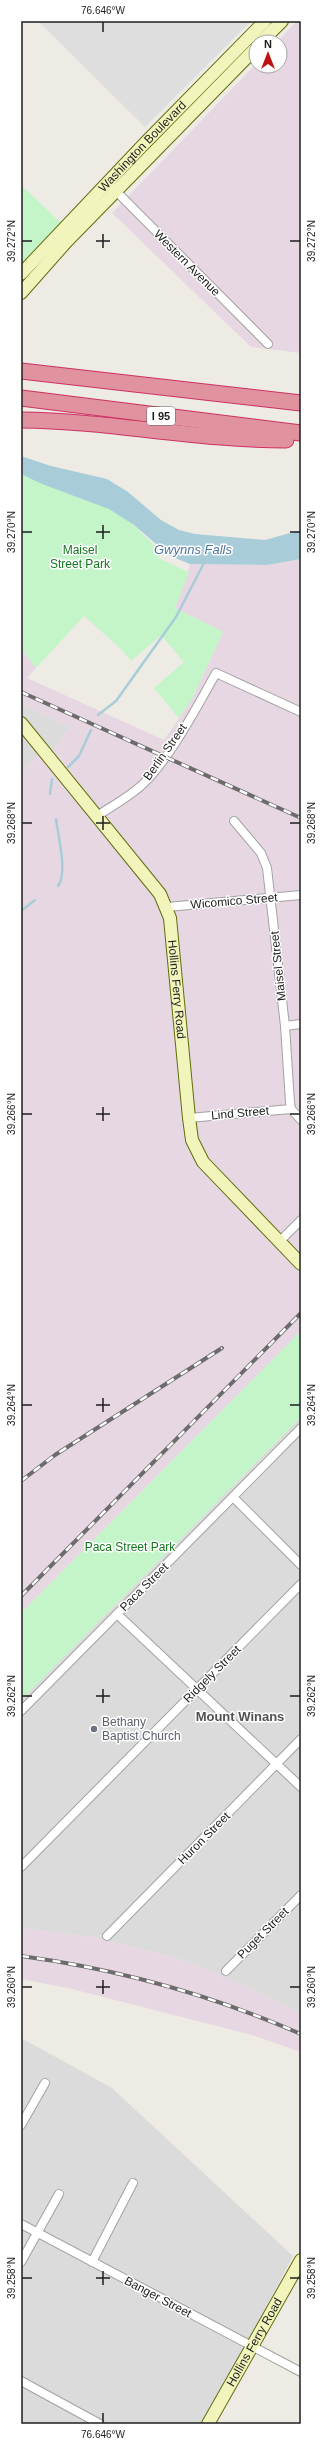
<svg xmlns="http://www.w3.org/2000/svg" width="322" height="2445" viewBox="0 0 322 2445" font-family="Arial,sans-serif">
	<rect width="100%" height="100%" fill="#eeebe5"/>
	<g fill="#dcdbdb">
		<path d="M21,703L70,727L53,751L38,755L21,774Z"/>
		<path d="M301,1417V2013L220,1975L177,1958L93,1937L21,1928V1700Z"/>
		<path d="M21,2038L112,2088L293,2256L229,2378L200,2424H21Z"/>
	</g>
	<g fill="#e7d7e3">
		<path d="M297,21H301V353L251,347L112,213L256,64V66H280V42H277Z"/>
		<path d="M301,559V1331L21,1613V774L38,755L77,803L88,796L53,751L70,727L21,703V648L36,668L27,678L164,740L192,699L223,632L175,608L190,564L267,565Z"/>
		<path d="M21,1928L93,1937L177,1958L220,1975L301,2013V2052L252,2035L68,1988L21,1979Z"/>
	</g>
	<g fill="#c4f5c9">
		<path d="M21,185L61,223V228L21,269Z"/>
		<path d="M21,474L33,477L38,474L125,517L162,553L158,558L189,572L175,608L223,632L192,699L179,718L154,688L184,662L161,635L131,661L120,648L84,616L36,668L21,648Z"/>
		<path d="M301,1331V1417L21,1700V1613Z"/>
	</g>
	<path fill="#dedede" d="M38,21H251L145,127Z"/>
	<path fill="#a8cdd9" d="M21,456L51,466L107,479L128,492L161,520L179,530L195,534L265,540L301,530V559L267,565L190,564L170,556L134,525L109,509L42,484L23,475Z"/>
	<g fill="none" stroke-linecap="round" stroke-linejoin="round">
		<g stroke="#a8cdd9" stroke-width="2.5">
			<path d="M98,715L116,701L176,617L204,563"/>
			<path d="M68,767L79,756L91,730"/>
			<path d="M50,794L52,779"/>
			<path d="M56,819C58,836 68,873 58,886"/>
			<path d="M21,911L35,900"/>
		</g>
		<g stroke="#a2a2a2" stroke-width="10">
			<g id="street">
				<path d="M113,188L268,344"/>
				<path d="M97,816C112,806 131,796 144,783C170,758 198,705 216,673L301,712"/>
				<path d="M234,821L261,853L267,868L285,1026L290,1102L291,1109L301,1120"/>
				<path d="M167,907L301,895"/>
				<path d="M285,1026L301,1024"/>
				<path d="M189,1118L291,1109"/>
				<path d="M279,1242L301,1220"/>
				<path d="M233,1497L301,1565"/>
				<path d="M117,1614L301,1787"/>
				<path d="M21,1711L301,1428"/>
				<path d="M21,1867L301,1584"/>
				<path d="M107,1936L301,1739"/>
				<path d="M226,1971L301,1895"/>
				<path d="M21,2125L45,2083"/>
				<path d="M21,2224L301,2372"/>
				<path d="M21,2262L59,2194"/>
				<path d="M92,2262L133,2183"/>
				<path d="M21,2381L100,2424"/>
			</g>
		</g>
		<g stroke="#616d0c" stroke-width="14">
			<g id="secondary">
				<path d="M261,42L282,21"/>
				<path id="s1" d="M21,274L145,143L265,21"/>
				<path d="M21,293L67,241L256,48"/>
				<path id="s2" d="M21,723L160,894L170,918L189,1118L192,1140L203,1162L301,1264"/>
				<path id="s3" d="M208,2424L301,2260"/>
			</g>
		</g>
		<g stroke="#cd3063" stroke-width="17">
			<g id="highway">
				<path d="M21,371L301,403"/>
				<path d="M21,398L301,433"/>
				<path d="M21,420C110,421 197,440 286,440"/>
			</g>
		</g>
		<use href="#street" stroke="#fff" stroke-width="8"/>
		<use href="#secondary" stroke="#f1f5bc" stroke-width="12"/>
		<use href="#highway" stroke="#e0929e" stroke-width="15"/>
		<g stroke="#6c6c6c" stroke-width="4">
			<g id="rail">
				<path d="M21,692L301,818"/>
				<path d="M21,1481L55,1455L222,1348"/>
				<path d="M21,1596L301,1313"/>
				<path d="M21,1956C117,1969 212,1995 301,2034"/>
			</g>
		</g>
		<use href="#rail" stroke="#fff" stroke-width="2.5" stroke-dasharray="8" stroke-linecap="butt"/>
	</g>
	<path fill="none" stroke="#1e1e1e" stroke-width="1.5" d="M103,22V32M103,234V248M22,241H32M96,241H110M290,241H300M103,525V539M22,532H32M96,532H110M290,532H300M103,816V830M22,823H32M96,823H110M290,823H300M103,1107V1121M22,1114H32M96,1114H110M290,1114H300M103,1398V1412M22,1405H32M96,1405H110M290,1405H300M103,1689V1703M22,1696H32M96,1696H110M290,1696H300M103,1980V1994M22,1987H32M96,1987H110M290,1987H300M103,2271V2285M22,2278H32M96,2278H110M290,2278H300M103,2413V2423"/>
	<circle fill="#6b7280" stroke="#fff" stroke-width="1.5" cx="94" cy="1729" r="4"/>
	<g text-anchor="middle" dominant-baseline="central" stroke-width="3" stroke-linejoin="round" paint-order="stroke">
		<rect fill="#fff" stroke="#626262" stroke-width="1" x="147" y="407" width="28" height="18" rx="3"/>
		<g font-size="11" font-weight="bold" fill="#1e1e1e">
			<text x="161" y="416">I 95</text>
		</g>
		<g font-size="12" fill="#1e1e1e" stroke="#fff">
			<text stroke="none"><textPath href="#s1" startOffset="176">Washington Boulevard</textPath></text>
			<text transform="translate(187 263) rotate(45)">Western Avenue</text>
			<text transform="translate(165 752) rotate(-55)">Berlin Street</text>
			<text transform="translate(234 901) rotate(-5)">Wicomico Street</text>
			<text transform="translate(278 966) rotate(-96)">Maisel Street</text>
			<text stroke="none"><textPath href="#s2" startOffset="318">Hollins Ferry Road</textPath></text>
			<text transform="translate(240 1113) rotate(-5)">Lind Street</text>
			<text transform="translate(144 1587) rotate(-45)">Paca Street</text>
			<text transform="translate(212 1674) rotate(-45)">Ridgely Street</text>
			<text transform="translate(204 1838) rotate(-45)">Huron Street</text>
			<text transform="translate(263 1933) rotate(-45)">Puget Street</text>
			<text transform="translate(158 2297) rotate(28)">Banger Street</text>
			<text stroke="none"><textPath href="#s3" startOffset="94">Hollins Ferry Road</textPath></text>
		</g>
		<g font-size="12" fill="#13751d" stroke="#fff">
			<text x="80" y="550">Maisel<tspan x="80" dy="14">Street Park</tspan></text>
			<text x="130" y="1547">Paca Street Park</text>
		</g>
		<g font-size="12" fill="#5b616d" stroke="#fff" text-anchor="start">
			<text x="102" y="1722">Bethany<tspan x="102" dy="14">Baptist Church</tspan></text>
		</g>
		<g font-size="13" font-style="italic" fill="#4e75a0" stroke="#fff">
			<text x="193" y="549">Gwynns Falls</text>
		</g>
		<g font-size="13" font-weight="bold" fill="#515151" stroke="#fff">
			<text x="240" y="1716">Mount Winans</text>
		</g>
	</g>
	<rect width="322" height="2445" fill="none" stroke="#ffffff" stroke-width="44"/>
	<g transform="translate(268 54)"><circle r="19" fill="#ffffff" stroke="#a5a5a5"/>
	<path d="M0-3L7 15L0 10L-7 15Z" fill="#be120e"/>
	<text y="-6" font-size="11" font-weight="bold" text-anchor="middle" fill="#1e1e1e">N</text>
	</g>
	<rect x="22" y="22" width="278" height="2401" fill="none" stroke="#1e1e1e" stroke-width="1.5"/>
	<g font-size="10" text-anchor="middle" fill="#1e1e1e">
		<text x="103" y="14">76.646°W</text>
		<text transform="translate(11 241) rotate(-90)" y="4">39.272°N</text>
		<text transform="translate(311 241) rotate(-90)" y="4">39.272°N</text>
		<text transform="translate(11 532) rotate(-90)" y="4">39.270°N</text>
		<text transform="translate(311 532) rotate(-90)" y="4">39.270°N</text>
		<text transform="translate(11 823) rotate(-90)" y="4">39.268°N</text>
		<text transform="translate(311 823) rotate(-90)" y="4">39.268°N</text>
		<text transform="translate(11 1114) rotate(-90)" y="4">39.266°N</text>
		<text transform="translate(311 1114) rotate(-90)" y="4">39.266°N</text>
		<text transform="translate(11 1405) rotate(-90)" y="4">39.264°N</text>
		<text transform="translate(311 1405) rotate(-90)" y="4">39.264°N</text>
		<text transform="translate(11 1696) rotate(-90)" y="4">39.262°N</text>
		<text transform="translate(311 1696) rotate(-90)" y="4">39.262°N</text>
		<text transform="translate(11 1987) rotate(-90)" y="4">39.260°N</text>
		<text transform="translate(311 1987) rotate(-90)" y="4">39.260°N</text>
		<text transform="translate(11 2278) rotate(-90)" y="4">39.258°N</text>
		<text transform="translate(311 2278) rotate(-90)" y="4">39.258°N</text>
		<text x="103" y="2438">76.646°W</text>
	</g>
</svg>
